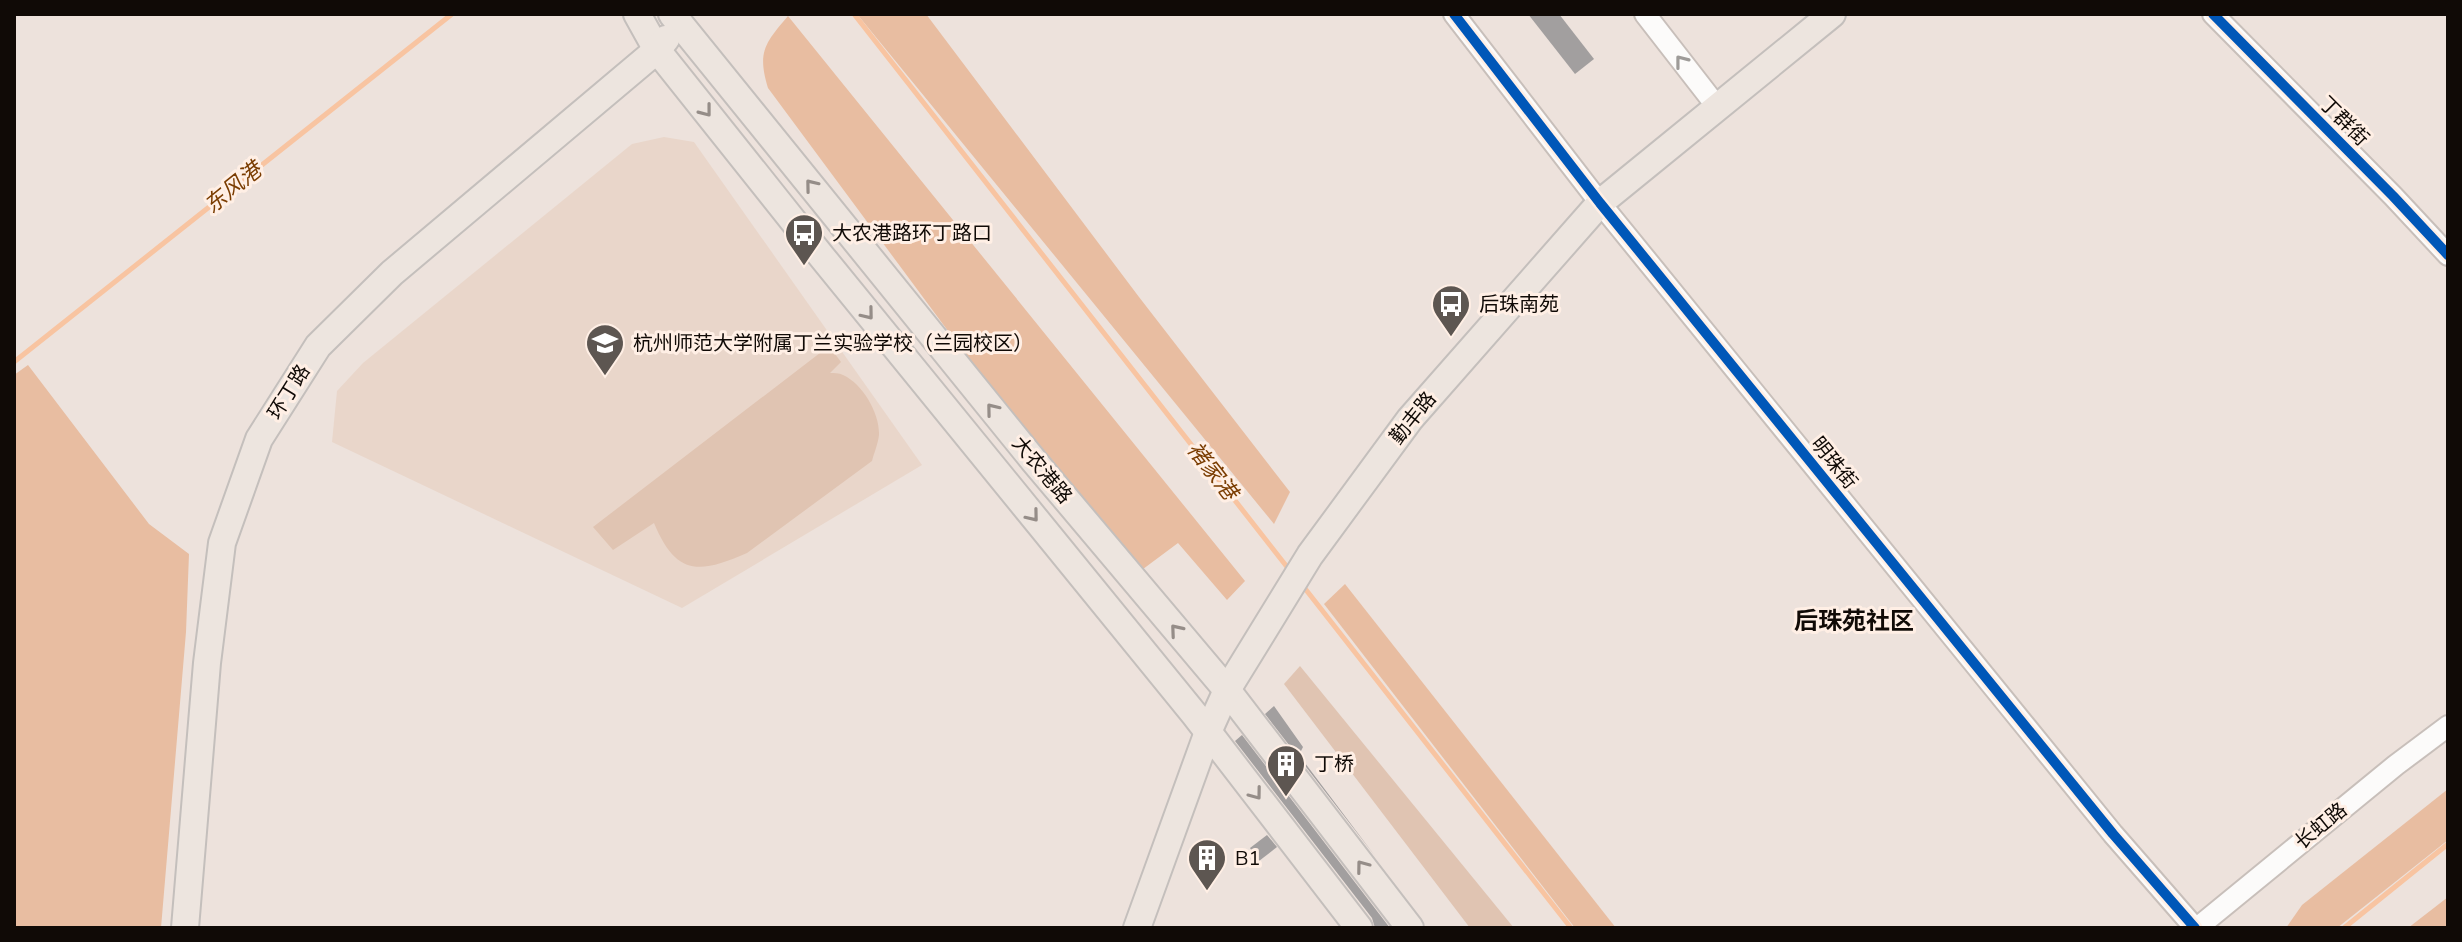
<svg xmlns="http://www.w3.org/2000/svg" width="2462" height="942" viewBox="0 0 2462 942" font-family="'Nunito Sans','Noto Sans SC',sans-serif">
	<rect width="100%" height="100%" fill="#ede2dc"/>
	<path fill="#e9d6ca" d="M664,137L694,142L922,465L682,608L332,442L337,391L363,363L632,144Z"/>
	<g fill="#e0c4b2">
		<path d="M829,346L841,362L830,373C834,373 839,373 843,375C863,384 880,414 879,435C878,444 874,453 872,461L747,553C699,574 676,576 654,523L613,550L593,527Z"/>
		<path d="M1300,666L1514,928H1470L1284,684Z"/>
	</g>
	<g fill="#e8bda1">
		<path d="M857,14H926L1139,297L1290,492L1274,524Z"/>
		<path d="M788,16L1245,581L1227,600L1178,543L1131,578L768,88C757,52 765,43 788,16Z"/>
		<path d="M28,365L149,524L189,554L186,632L161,928H14V375Z"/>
		<path d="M1345,584L1616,928H1575L1324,604Z"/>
		<path d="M2448,789V840L2337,928H2286L2302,905Z"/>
		<path d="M2448,897V928H2408Z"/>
	</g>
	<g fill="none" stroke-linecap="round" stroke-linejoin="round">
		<g stroke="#f8c4a1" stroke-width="5">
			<path d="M854,14L1291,572"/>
			<path d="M14,362L452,14"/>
			<path d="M1303,586L1571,928"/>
			<path d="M2344,928L2448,844"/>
		</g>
	</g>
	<g fill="#a29f9f">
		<path d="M1528,14H1559L1594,59L1575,74Z"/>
		<path d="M1274,706L1303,747L1299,755L1375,856L1265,714Z"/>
		<path d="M1242,735L1390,928H1375L1372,918L1235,741Z"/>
		<path d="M1267,835L1277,847L1259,861L1250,848Z"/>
	</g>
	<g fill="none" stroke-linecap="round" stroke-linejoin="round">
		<g stroke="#c8bfba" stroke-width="24">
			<g id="minor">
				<path d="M1454,14L1600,203L2113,834L2195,928"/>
				<path d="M1645,14L1718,108"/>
				<path d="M2213,14L2393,196L2448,255"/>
				<path d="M2197,928L2396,765L2448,726"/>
			</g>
		</g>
		<g stroke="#c4bfbc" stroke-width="30">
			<g id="major">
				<path d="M637,14L657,50L822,257L1195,715L1359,928"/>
				<path d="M672,14L1034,461L1227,690L1410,928"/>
				<path d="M185,928L207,663L222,543L259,439L318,346L392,273L657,50L666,39"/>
				<path d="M1137,928L1208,732L1227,690L1310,555L1410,419L1600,203L1832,14"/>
			</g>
		</g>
		<use href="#minor" stroke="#fcfbfa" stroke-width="20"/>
		<use href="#major" stroke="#ede5df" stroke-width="26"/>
		<g stroke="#ffefe5" stroke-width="15">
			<g id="cycleway">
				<path d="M1454,14L1600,203L2113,834L2195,928"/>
				<path d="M2213,14L2393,196L2448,255"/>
			</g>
		</g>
		<use href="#cycleway" stroke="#0057b8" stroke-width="10"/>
	</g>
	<defs><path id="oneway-chevron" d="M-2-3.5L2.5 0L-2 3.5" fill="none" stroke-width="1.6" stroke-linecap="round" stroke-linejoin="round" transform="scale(2)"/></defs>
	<use stroke="#9e9b98" href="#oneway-chevron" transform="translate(1681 61) rotate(-128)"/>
	<g stroke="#958d88">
		<use href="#oneway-chevron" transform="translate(706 111) rotate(52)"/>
		<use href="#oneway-chevron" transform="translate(811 185) rotate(-129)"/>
		<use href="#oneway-chevron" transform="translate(868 314) rotate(51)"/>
		<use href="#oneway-chevron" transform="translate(992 409) rotate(-129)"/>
		<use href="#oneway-chevron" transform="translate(1033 516) rotate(51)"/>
		<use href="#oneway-chevron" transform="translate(1176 630) rotate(-130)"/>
		<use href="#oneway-chevron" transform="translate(1256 794) rotate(53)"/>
		<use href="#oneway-chevron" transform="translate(1362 866) rotate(-127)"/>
	</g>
	<defs>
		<g id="bus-pin" transform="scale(2)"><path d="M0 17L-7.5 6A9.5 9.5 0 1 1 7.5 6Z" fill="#5d5651" stroke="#ffefe5"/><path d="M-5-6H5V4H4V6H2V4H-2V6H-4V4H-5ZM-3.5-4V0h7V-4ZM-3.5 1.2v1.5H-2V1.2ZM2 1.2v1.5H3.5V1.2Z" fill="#fff"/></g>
		<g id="school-pin" transform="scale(2)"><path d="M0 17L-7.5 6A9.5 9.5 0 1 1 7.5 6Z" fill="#5d5651" stroke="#ffefe5"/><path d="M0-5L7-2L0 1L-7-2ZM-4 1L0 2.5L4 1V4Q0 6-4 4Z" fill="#fff"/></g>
		<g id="building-pin" transform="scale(2)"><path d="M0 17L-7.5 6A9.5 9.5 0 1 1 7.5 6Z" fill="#5d5651" stroke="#ffefe5"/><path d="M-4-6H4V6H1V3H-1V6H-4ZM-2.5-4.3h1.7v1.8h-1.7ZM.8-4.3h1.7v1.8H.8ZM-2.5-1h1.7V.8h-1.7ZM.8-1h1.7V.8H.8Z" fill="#fff"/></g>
	</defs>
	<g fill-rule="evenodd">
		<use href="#bus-pin" x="804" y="233"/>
		<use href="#bus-pin" x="1451" y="304"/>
		<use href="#school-pin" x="605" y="343"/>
		<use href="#building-pin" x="1286" y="764"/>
		<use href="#building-pin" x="1207" y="858"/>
	</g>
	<g text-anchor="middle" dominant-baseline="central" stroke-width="6" stroke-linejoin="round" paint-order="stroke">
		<g font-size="20" fill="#100a06" stroke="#ffefe5">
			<text transform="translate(2344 121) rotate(45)">丁群街</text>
			<text transform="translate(289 392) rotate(-58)">环丁路</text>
			<text transform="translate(1413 418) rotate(-51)">勤丰路</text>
			<text transform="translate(1834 463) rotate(51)">明珠街</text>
			<text transform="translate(1042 470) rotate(50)">大农港路</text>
			<text transform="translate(2321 826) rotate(-39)">长虹路</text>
		</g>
		<g font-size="20" fill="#100a06" stroke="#ffefe5" text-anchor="start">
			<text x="832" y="233">大农港路环丁路口</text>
			<text x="1479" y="304">后珠南苑</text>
			<text x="633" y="343">杭州师范大学附属丁兰实验学校（兰园校区）</text>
			<text x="1314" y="764">丁桥</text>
			<text x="1235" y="858">B1</text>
		</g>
		<g font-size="22" font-style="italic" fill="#7a3c01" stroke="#ffefe5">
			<text transform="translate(233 188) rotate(-39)">东风港</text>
			<text transform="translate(1212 471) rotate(52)">褚家港</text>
		</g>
		<g font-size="24" font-weight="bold" fill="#100a06" stroke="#ffefe5">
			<text x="1854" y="621">后珠苑社区</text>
		</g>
	</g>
	<rect width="2462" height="942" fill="none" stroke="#100a06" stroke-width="32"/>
</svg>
